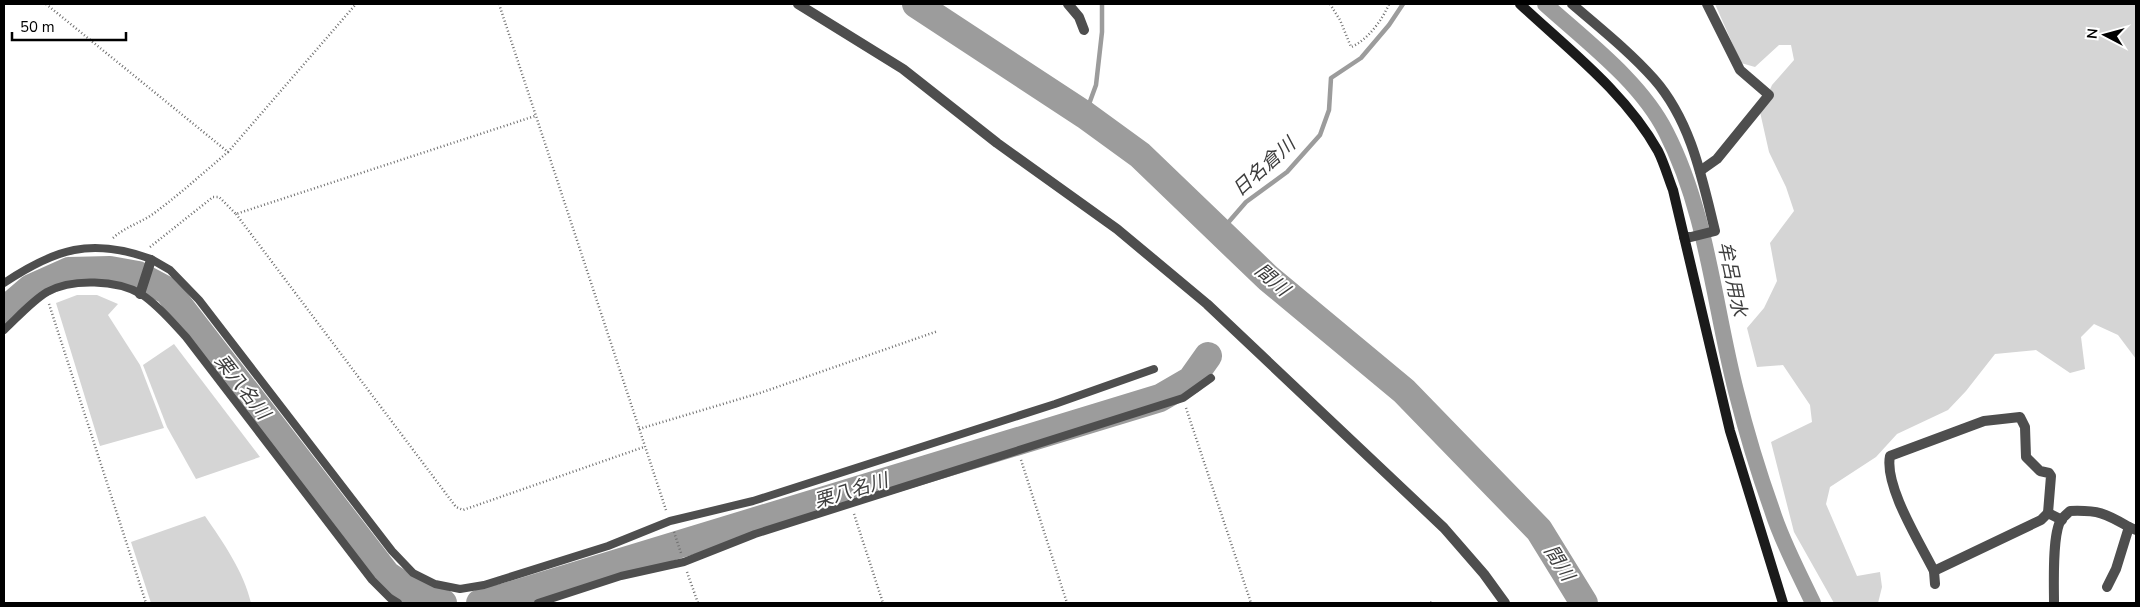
<svg xmlns="http://www.w3.org/2000/svg" width="2140" height="607" viewBox="0 0 2140 607" font-family="'Nunito Sans','Noto Sans JP',sans-serif">
	<rect width="100%" height="100%" fill="#fff"/>
	<g fill="#d5d5d5">
		<path d="M1715,4H2136V359L2118,335L2094,324L2081,337L2085,369L2070,373L2036,350L1995,354L1966,391L1948,410L1897,434L1876,457L1830,487L1826,504L1857,576L1880,572L1882,587L1878,603H1834L1794,532L1771,442L1812,422L1810,405L1783,365L1757,367L1747,328L1764,308L1777,281L1770,243L1794,211L1786,187L1769,152L1760,112L1772,85L1794,60L1791,45H1779L1755,67L1741,63Z"/>
		<path d="M77,295H97L118,304L108,315L140,365L164,428L100,446L56,303Z"/>
		<path d="M174,344L260,457L196,479L167,427L143,365Z"/>
		<path d="M205,516C223,542 244,572 251,603H151L131,542Z"/>
	</g>
	<g fill="none" stroke-linecap="round" stroke-linejoin="round">
		<g stroke="#9c9c9c" stroke-width="4.5">
			<path d="M1085,115L1096,85L1102,32V4"/>
			<path d="M1220,232L1246,202L1287,172L1320,135L1329,110L1331,78L1361,58L1389,25L1403,4"/>
		</g>
		<path stroke="#9c9c9c" stroke-width="16" d="M1545,4C1586,41 1641,82 1666,132C1707,212 1714,305 1736,391C1746,431 1758,471 1772,510C1782,542 1799,573 1813,603"/>
		<g stroke="#9c9c9c" stroke-width="28">
			<path d="M916,4L1085,115L1140,155L1268,278L1404,391L1539,530L1584,603"/>
			<path d="M4,311L31,288L69,271L110,270L138,275L168,291L387,575L414,593L443,603"/>
			<path d="M480,603L509,596L1160,398L1191,380L1208,356"/>
		</g>
		<g stroke="#707070" stroke-width="2.5" stroke-dasharray="1 2.5" stroke-linecap="butt">
			<path d="M46,4L228,152L356,4"/>
			<path d="M499,4L666,510"/>
			<path d="M1330,4L1340,20L1351,47C1367,41 1383,19 1389,4"/>
			<path d="M236,214L456,507L463,510L644,447"/>
			<path d="M113,238C125,227 140,223 153,214C179,195 203,173 228,152"/>
			<path d="M150,247L213,197H219L236,214L535,116"/>
			<path d="M49,304L146,603"/>
			<path d="M1186,408L1251,603"/>
			<path d="M639,429L760,393L938,331"/>
			<path d="M1021,460L1067,603"/>
			<path d="M854,514L883,603"/>
			<path d="M674,532L681,553"/>
			<path d="M687,572L698,603"/>
			<path d="M1430,602L1431,603"/>
		</g>
		<g stroke="#4e4e4e" stroke-width="8">
			<path d="M150,263L151,259L170,270L199,300L392,551L413,573L435,584L460,589L484,585L608,546L670,521L753,501L1055,404L1154,369"/>
			<path d="M4,283C55,249 91,237 151,259"/>
			<path d="M4,330C17,318 32,301 47,292C72,278 117,280 141,294C158,305 172,322 186,337L372,580L390,598L398,603"/>
			<path d="M538,603L621,576L684,562L755,534L1183,398L1211,378"/>
		</g>
		<g stroke="#4e4e4e" stroke-width="10">
			<path d="M798,4L903,69L997,143L1117,229L1207,304L1444,528L1484,574L1505,603"/>
			<path d="M1068,4L1079,17L1084,30"/>
			<path d="M1572,4C1600,28 1630,52 1654,79C1691,121 1702,178 1715,231L1691,237H1684"/>
			<path d="M1700,171L1717,159L1769,95L1740,70L1707,4"/>
			<path d="M140,294L150,263"/>
			<path d="M1934,571L2041,520L2048,513L2062,520"/>
			<path d="M1935,584L1934,571C1920,543 1884,486 1890,456L1984,421L2020,417L2025,427L2026,457L2040,471L2049,473L2051,476L2048,513"/>
			<path d="M2107,587L2116,569L2129,527L2136,530"/>
			<path d="M2054,603C2054,584 2052,534 2061,520C2063,517 2067,514 2070,511C2098,510 2105,513 2129,527"/>
		</g>
		<path stroke="#1b1b1b" stroke-width="10" d="M1520,4C1568,49 1625,92 1658,151C1664,163 1668,177 1673,190L1730,431L1783,603"/>
	</g>
	<g text-anchor="middle" dominant-baseline="central" stroke-width="4" stroke-linejoin="round" paint-order="stroke">
		<g font-size="19" font-style="italic" fill="#3d3d3d" stroke="#fff">
			<text transform="translate(1264 167) rotate(-42)">日名倉川</text>
			<text transform="translate(1732 279) rotate(78)">牟呂用水</text>
			<text transform="translate(1272 280) rotate(41)">間川</text>
			<text transform="translate(242 387) rotate(52)">栗八名川</text>
			<text transform="translate(851 491) rotate(-17)">栗八名川</text>
			<text transform="translate(1559 563) rotate(58)">間川</text>
		</g>
	</g>
	<rect width="2140" height="607" fill="none" stroke="#000000" stroke-width="10"/>
	<g transform="translate(2105 35) rotate(276)" stroke="#ffffff" stroke-width="4" paint-order="stroke">
	<path d="M0-4L9 19L0 12L-9 19Z" fill="#000000"/>
	<text y="-8" font-size="14" font-weight="bold" text-anchor="middle" fill="#000000">N</text>
	</g>
	<path d="M12 32v8h114v-8" fill="none" stroke="#000000" stroke-width="2.5"/>
	<text x="20" y="32" font-size="15" fill="#000000" stroke="#ffffff" stroke-width="4" paint-order="stroke">50 m</text>
</svg>
